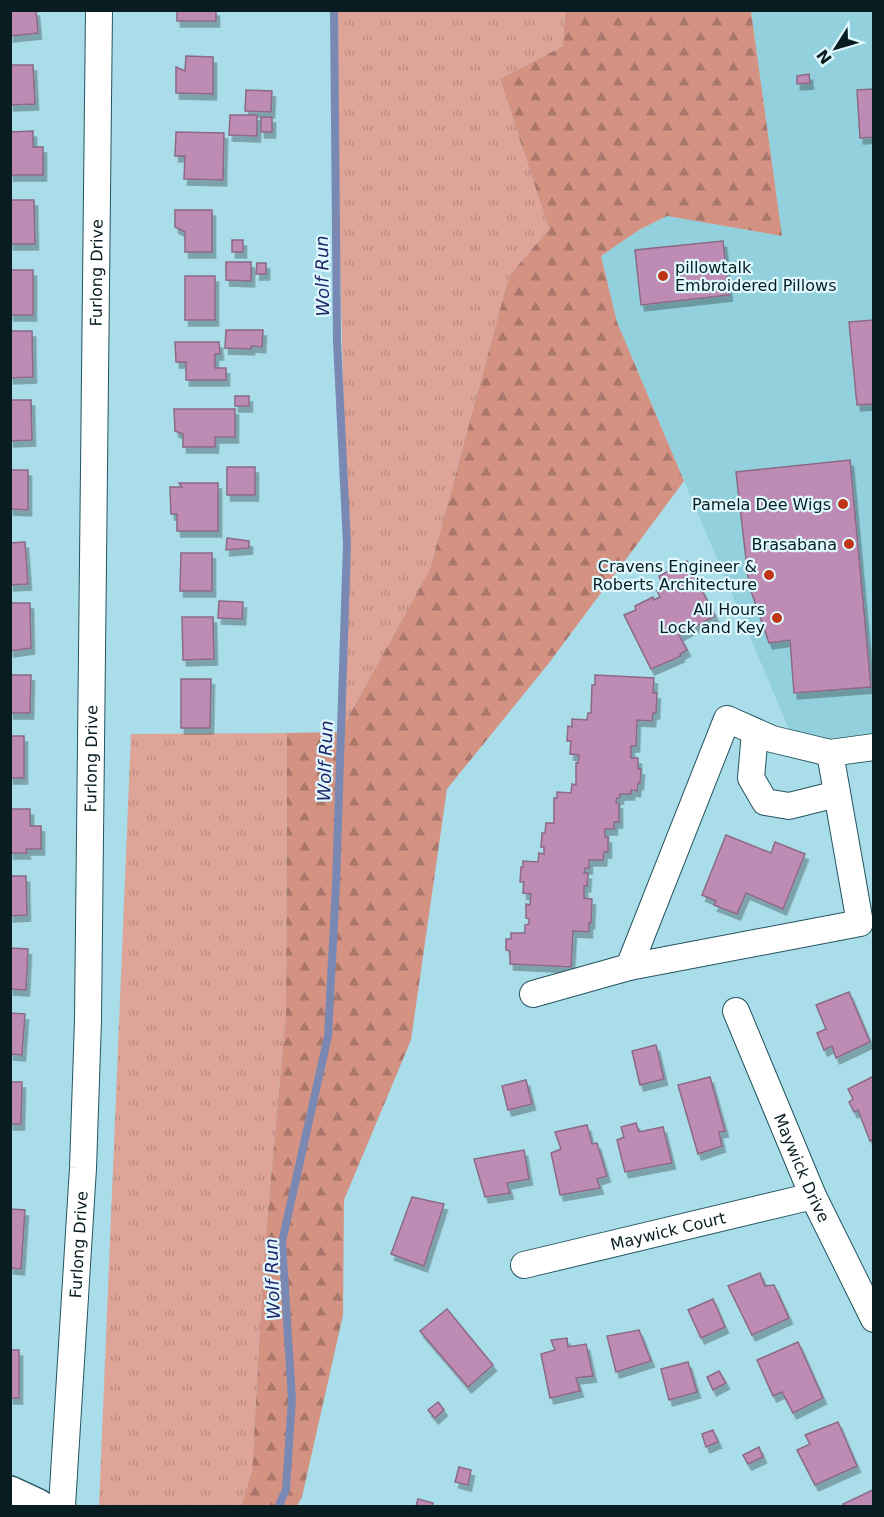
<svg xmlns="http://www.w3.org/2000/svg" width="884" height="1517" viewBox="0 0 884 1517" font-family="'DejaVu Sans',sans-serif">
	<defs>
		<pattern id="grass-tufts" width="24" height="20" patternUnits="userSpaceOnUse" patternTransform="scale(1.5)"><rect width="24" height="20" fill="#dda497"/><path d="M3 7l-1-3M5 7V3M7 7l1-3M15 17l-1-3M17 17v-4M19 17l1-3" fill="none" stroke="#bc8d82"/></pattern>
		<pattern id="forest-firs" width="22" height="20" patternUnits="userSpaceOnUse" patternTransform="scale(1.5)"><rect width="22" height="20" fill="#d49283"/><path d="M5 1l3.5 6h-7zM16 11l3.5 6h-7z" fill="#aa776b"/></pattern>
		<filter id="shadow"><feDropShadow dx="3.5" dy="6" stdDeviation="0" flood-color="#0004"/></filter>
	</defs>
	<rect width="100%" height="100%" fill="#a9dde9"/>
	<path fill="#93d0dd" d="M751,11H873V747L797,748L617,322L601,256L639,230L667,216L782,236Z"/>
	<g fill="url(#grass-tufts)">
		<path d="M334,11H565L563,46L500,79L549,229L509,276L430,569L340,732L347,544Z"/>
		<path d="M287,733L286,1012L264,1255L252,1471L241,1506H99L131,734Z"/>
	</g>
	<path fill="url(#forest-firs)" d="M565,11H751L782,236L667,216L639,230L601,256L617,322L684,481L549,663L447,789L411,1040L344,1200L343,1315L302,1497L297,1506H241L252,1471L264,1255L286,1012L287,733L340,732L430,569L509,276L549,229L500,79L563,46Z"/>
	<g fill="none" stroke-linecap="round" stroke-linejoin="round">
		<path stroke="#7989b3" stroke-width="8" d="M279,1506L286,1489L292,1399L282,1242L328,1036L336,885L347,544L337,341L334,10"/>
	</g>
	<g fill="#be8bb4" stroke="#8b6a84" stroke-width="1.5" filter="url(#shadow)">
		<path d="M10,10H36L38,33L10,36Z"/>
		<rect x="177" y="10" width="39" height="11"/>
		<path d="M186,56L213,57V94L176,93V67L185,71Z"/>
		<path d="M10,65H33L35,104L10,105Z"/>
		<path d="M809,74L810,83L797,84V76Z"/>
		<path d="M874,89V137L860,138L857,90Z"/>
		<path d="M246,90L272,91L271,112L245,111Z"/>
		<path d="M230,115H257V136L229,135Z"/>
		<rect x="261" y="117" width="11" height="15"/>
		<path d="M33,131V147H43V175H10V132Z"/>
		<path d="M176,132L224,133L223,180L184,179L185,156H175Z"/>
		<path d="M10,200H34L35,244H10Z"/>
		<path d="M175,210H212V252H185V232L175,227Z"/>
		<rect x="232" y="240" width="11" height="12"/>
		<path d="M723,241L729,295L641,305L635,250Z"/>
		<path d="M226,262H251V281L226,280Z"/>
		<path d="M257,263H266V274H256Z"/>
		<rect x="10" y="270" width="23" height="45"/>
		<rect x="185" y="276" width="30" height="44"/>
		<path d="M874,320V404L857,405L849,322Z"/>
		<path d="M226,330H263L262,347L251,346V349L225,348Z"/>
		<path d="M10,331H32L33,377L10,378Z"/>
		<path d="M175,342H219L220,354H215V368H226V380H186V362H176Z"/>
		<rect x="235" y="396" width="14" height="10"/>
		<path d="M10,400H31L32,440L10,441Z"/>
		<path d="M174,409H235V437H215V447H183V434L175,431Z"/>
		<path d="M850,460L871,687L794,693L790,640L769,643L749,585L736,472Z"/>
		<rect x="227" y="467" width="28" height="28"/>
		<path d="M10,470H28V510L10,509Z"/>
		<path d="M179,483H218V531H177V514H171L170,487H182Z"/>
		<path d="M227,538L249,541V548L226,550Z"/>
		<path d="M25,542L28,584L10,585V543Z"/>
		<path d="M181,553H212V591H180Z"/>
		<path d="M687,561L715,616L679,635L687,650L680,654L681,656L651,669L624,615L636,610L635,606L653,597V600L660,597L657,591L664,588L659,576Z"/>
		<path d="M219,601L243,602L242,619L218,618Z"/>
		<path d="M10,603H30L31,648L10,651Z"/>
		<path d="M182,617H213L214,659L183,660Z"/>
		<path d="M10,675H31L30,713H10Z"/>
		<path d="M595,675L654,678L653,693H657L656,713H653L652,721L637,720L636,746H631V758H638V769H641L640,783H638L637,791L631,790V794H620V798H617L616,803H619V822H614V829H605V837H608V852H604L603,860H589V868H585L584,873H588L587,886H584V898L592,899L591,923H589V932L573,931L571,967L510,964V951L506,950V939H511V933H525V925L529,924V919L526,918V904L530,905L531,894L523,893L524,882H520L521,867H523V861L538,862L539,853L544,854V847H541L542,833H545L546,823H554V798H557V792L571,793L572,784L576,785V763H578L579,755L570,754L571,741H567L568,726L572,727V719L587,720L588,713H591L592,685H595Z"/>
		<path d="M181,679H211L210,728H181Z"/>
		<rect x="10" y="736" width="14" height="42"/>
		<path d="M10,809H30V826H41V849H26L27,853H10Z"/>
		<path d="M726,835L771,853L775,842L805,854L783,909L746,893L737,914L714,905L716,901L702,895Z"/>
		<path d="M10,876H26L27,915L10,916Z"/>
		<path d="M10,948L28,949L26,990L10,989Z"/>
		<path d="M849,992L870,1042L836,1058L832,1046L824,1050L817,1033L826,1029L816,1005Z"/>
		<path d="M10,1013L25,1014L22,1055L10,1054Z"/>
		<path d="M656,1045L664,1079L640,1085L632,1051Z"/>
		<path d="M874,1076V1139L870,1141L858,1110L854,1112L849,1102L853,1099L848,1089Z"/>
		<path d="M710,1077L725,1131L719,1132L722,1146L698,1154L678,1085Z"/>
		<path d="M526,1080L532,1104L508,1110L502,1086Z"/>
		<path d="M10,1082H22L21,1124H10Z"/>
		<path d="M636,1123L639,1132L663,1127L672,1163L625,1172L617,1140L624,1137L621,1127Z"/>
		<path d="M587,1125L592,1144L597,1143L607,1176L597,1179L600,1188L560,1195L551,1153L561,1149L555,1132Z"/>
		<path d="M524,1150L529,1179L507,1183L510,1193L485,1197L474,1159Z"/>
		<path d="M412,1197L444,1204L424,1266L391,1254Z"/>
		<path d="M10,1209L25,1210L21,1269L10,1268Z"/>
		<path d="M760,1273L765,1286L774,1285L789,1318L752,1335L728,1286Z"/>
		<path d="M713,1299L725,1327L701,1338L688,1310Z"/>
		<path d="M447,1309L493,1365L468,1387L420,1331Z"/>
		<path d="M639,1330L651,1361L616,1372L607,1336Z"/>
		<path d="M567,1338L568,1347L586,1344L593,1376L576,1378L580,1391L550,1398L541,1354L555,1350L551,1340Z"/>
		<path d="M798,1342L823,1398L793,1413L782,1392L773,1396L757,1360Z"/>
		<rect x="10" y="1350" width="9" height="48"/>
		<path d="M688,1362L697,1392L669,1400L661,1369Z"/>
		<path d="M719,1371L726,1383L713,1390L707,1377Z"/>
		<path d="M438,1402L444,1410L435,1418L428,1410Z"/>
		<path d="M838,1422L857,1466L815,1485L797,1450L810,1444L805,1435Z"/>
		<path d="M713,1430L718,1442L706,1447L702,1434Z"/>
		<path d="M759,1447L763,1457L748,1464L743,1455Z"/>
		<path d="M459,1467L471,1470L468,1485L455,1482Z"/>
		<path d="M873,1490L874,1506H844L843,1504Z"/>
		<path d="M418,1499L433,1503L432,1506H416Z"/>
	</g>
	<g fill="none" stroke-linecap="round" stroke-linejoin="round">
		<g stroke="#23555f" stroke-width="28">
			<g id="street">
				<path d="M755,732L751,778L765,802L789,806L837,794"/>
				<path d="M830,753L860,923L629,967L727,719L772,739L830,753L874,747"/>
				<path d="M533,994L629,967"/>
				<path id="s1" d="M736,1011L813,1196L874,1319"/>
				<path id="s2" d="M524,1265L813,1196"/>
				<path id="s3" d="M62,1506L83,1168L88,1020L99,10"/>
			</g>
		</g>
		<g stroke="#23555f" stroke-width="36">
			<path id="secondary" d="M10,1493L38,1506"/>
		</g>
		<use href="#street" stroke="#fff" stroke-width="26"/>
		<use href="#secondary" stroke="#fff" stroke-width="33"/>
	</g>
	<g fill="#bf3515" stroke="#dff9ff" stroke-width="2">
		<circle cx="663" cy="276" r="6"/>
		<circle cx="843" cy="504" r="6"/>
		<circle cx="849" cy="544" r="6"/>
		<circle cx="769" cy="575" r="6"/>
		<circle cx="777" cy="618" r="6"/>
	</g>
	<g text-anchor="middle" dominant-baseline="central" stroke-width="4.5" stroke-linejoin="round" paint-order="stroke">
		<g font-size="16" fill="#081d21" stroke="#dff9ff" text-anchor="end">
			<text x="675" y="267" text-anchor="start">pillowtalk<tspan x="675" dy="18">Embroidered Pillows</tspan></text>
			<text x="831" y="504">Pamela Dee Wigs</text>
			<text x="837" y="544">Brasabana</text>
			<text x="757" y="566">Cravens Engineer &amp;<tspan x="757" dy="18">Roberts Architecture</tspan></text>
			<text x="765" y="609">All Hours<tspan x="765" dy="18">Lock and Key</tspan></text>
		</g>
		<g font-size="16" fill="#081d21" stroke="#dff9ff">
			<text stroke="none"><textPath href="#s3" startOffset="1234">Furlong Drive</textPath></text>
			<text stroke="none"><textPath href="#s3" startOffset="748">Furlong Drive</textPath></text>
			<text stroke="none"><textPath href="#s1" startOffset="170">Maywick Drive</textPath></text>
			<text stroke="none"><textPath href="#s2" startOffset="148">Maywick Court</textPath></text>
			<text stroke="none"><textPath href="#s3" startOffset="262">Furlong Drive</textPath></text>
		</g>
		<g font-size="18" font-style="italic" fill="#22296b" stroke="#dff9ff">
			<text transform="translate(322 276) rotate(-91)">Wolf Run</text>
			<text transform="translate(325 761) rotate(-88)">Wolf Run</text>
			<text transform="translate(272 1279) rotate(-92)">Wolf Run</text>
		</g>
	</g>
	<rect width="884" height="1517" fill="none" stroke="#081d21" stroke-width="24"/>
	<g transform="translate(836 48) rotate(233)" stroke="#dff9ff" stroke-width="4.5" paint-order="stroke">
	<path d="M0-4.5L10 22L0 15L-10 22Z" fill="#081d21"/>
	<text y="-9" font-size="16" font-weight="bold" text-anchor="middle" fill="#081d21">N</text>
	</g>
</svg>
